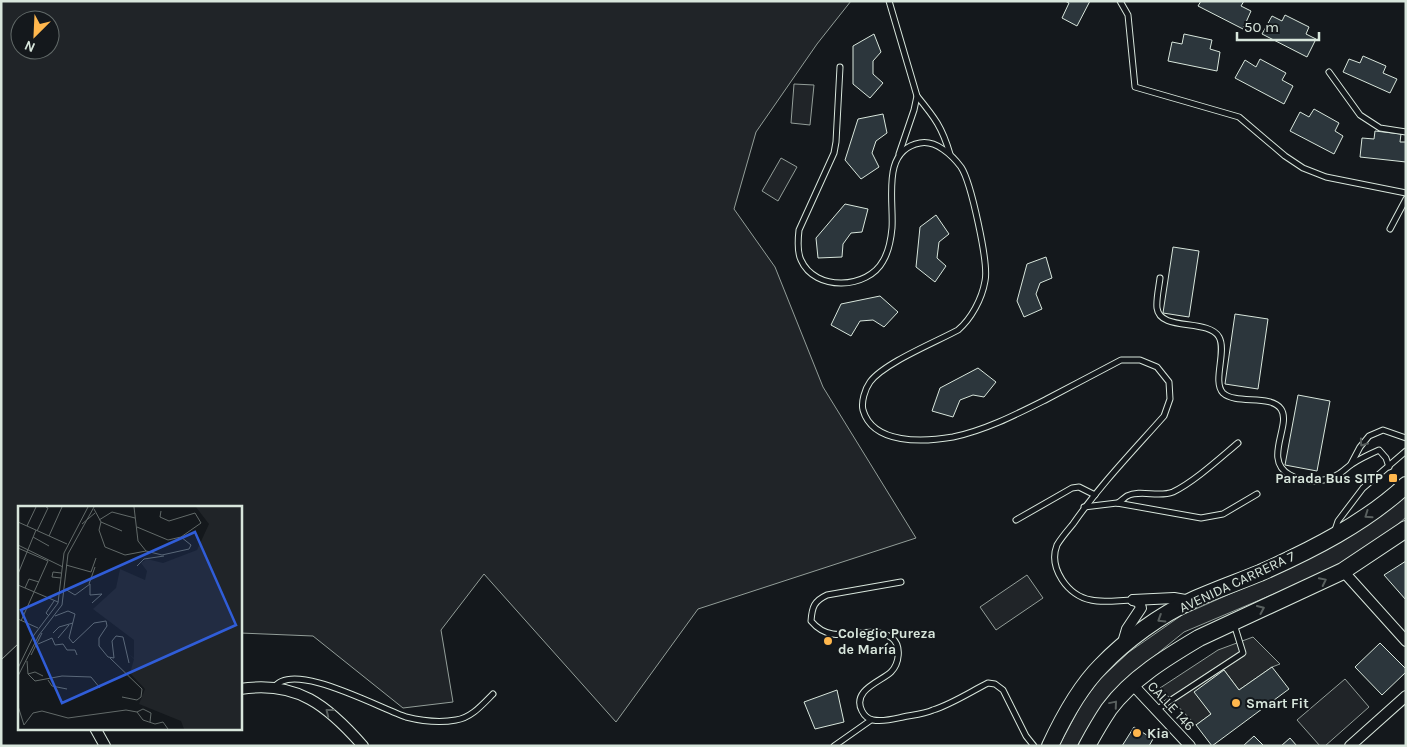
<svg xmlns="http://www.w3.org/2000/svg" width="1407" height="747" viewBox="0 0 1407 747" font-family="Karla,sans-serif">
	<rect width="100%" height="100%" fill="#14181c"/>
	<g fill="#202428" stroke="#939e99" fill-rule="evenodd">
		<path d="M1,1H851L817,44L756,132L734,209L775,267L823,387L916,538L698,609L616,722L484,574L441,630L453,702L403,708L313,636L240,633V507H19V643L1,660ZM20,20H50V50H20Z"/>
		<path d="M794,84L814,85L810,125L791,123Z"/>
		<path d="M781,158L797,167L778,201L762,191Z"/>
		<path d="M1406,495V517L1394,528L1352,558L1307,580L1184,632L1120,684L1097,715L1077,746H1059L1082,703L1099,680L1129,652L1182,615L1289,568Z"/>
		<path d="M1027,575L1043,598L996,630L980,607Z"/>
		<path d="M1345,679L1369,707L1325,746H1320L1297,720Z"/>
	</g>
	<path fill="#24282b" stroke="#939e99" d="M1253,637L1280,664L1272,667L1239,690L1224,670L1195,692L1211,714L1196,725L1160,688L1218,650Z"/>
	<g fill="#2c363c" stroke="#d8e6dc">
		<path d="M1065,1H1090L1077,26L1062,18L1069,3Z"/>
		<path d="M1201,1H1244L1241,6L1251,11L1243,29L1198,6Z"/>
		<path d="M1285,15L1309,27L1306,34L1316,39L1307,57L1262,34L1272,16L1282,21Z"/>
		<path d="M874,34L881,52L873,61V74L883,83L870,98L853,84V46Z"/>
		<path d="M1184,34L1212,40L1210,49L1220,52L1217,71L1168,61L1172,42L1182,44Z"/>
		<path d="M1363,56L1386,66L1383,73L1397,79L1390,93L1343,72L1349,59L1360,63Z"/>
		<path d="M1260,59L1286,73L1282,80L1293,86L1284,104L1235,78L1245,60L1256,67Z"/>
		<path d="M1314,109L1339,123L1335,131L1343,136L1334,154L1290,131L1300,112L1309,117Z"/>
		<path d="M883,114L887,133L876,141L872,153L879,167L861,179L845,160L858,119Z"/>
		<path d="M1375,131L1401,134L1400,142H1406V162L1360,157L1362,138L1374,139Z"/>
		<path d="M845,204L868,209L862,232L851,233L843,244L842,257L818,258L816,238Z"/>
		<path d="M936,215L949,234L939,242L937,258L946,266L935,282L916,267L920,227Z"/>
		<path d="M1173,247L1199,251L1189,317L1163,313Z"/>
		<path d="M1046,257L1052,278L1040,283L1036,294L1042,309L1024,317L1017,301L1027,264Z"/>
		<path d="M880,296L898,312L884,327L873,320L860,321L851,336L831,325L841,304Z"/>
		<path d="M1235,314L1268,319L1258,389L1225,384Z"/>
		<path d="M978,368L996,382L984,397L973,395L960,400L953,417L932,411L940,388Z"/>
		<path d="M1298,395L1330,401L1317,471L1285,465Z"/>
		<path d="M1406,561V600L1384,575Z"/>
		<path d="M1380,643L1406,669V672L1382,695L1355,667Z"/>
		<path d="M1272,667L1289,689L1212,746L1196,725L1211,714L1194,692L1224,670L1239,690Z"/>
		<path d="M837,690L844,722L815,729L804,702Z"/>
		<path d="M1134,727L1153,739L1149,746H1122Z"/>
		<path d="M1254,736L1264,746H1243Z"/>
		<path d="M1290,738L1297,746H1281Z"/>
	</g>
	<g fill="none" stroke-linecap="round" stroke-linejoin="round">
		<g stroke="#d8e6dc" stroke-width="7">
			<g id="service">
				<path d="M889,1L917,96L914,110L899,154"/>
				<path d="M1120,1L1128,15L1135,87L1239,117L1285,156L1303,168L1326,177L1406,193"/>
				<path d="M840,67L836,142L834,153L799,230C798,239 797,252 801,260C815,292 868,289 883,261C889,251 891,239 892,228C894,200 881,150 920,143C936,140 952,155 961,167C971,182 989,264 985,281C982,299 971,319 958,330C936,342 884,363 870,382C865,389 861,402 863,410C873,445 924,442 953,437C986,430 1017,414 1047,399C1072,386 1096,373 1121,360H1140L1157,367L1169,382L1170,399L1164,416C1133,451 1100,485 1073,524C1068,530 1061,538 1057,545C1048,568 1068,596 1091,600C1103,603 1120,600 1133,600"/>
				<path d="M1329,72L1360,115L1380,128L1406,132"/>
				<path d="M917,96C935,118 942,127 950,154"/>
				<path d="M1390,229L1406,199"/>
				<path d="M1160,278C1159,287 1156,299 1157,308C1160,332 1208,318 1219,337C1227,351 1212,382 1223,393C1236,405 1271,394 1281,409C1292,425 1262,460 1290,475C1303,483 1324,483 1337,475C1343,472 1347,467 1352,464C1361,458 1370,454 1379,450L1386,458L1389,467"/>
				<path d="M1351,464L1360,447L1369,436L1383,430L1406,438"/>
				<path d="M1118,503C1121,501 1124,498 1127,496C1141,489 1158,498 1173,492C1194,482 1220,458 1238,443"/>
				<path d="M1084,507L1117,503L1201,518L1223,514L1257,494"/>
				<path d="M1016,520L1072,488L1079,487L1095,495"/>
				<path d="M1335,530L1338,521L1363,488L1406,451"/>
				<path d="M901,582L827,595C814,601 812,607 811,621C835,650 867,621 892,638C902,646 899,664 891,672C882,681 851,690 862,711C864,715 868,719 873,720C883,722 894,719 903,717C913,715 924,714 933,710C952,704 970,692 988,683L995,684L1003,690L1026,736L1034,746"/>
				<path d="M274,688C291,659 381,709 406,717C422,721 440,723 456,720C471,718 482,705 493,694"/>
				<path d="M1156,710L1243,653L1234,624"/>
				<path d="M834,746L871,720"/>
			</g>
		</g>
		<g stroke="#d8e6dc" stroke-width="12">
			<g id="minor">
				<path d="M1343,571L1406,641"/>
				<path d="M1133,600L1174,598L1191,601"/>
				<path d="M1122,646L1127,629L1141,608L1139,602L1133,600"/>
				<path d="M1132,684L1190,746"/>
				<path d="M240,689C297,680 328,706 363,746"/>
				<path d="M95,728L105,746"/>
				<path d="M1350,746L1406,696"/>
			</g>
		</g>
		<g stroke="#d8e6dc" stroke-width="18">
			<g id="primary">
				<path d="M1050,746C1063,718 1079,688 1101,666C1126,640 1160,615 1193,600C1215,590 1238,582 1260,573C1312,550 1365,523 1406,485"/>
				<path d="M1087,746C1094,733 1101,721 1109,709C1132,678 1167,657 1199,638L1343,571L1406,529"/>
			</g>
		</g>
		<use href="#service" stroke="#14181c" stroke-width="5"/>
		<use href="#minor" stroke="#14181c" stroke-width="10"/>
		<use href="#primary" stroke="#14181c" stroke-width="16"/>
	</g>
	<defs><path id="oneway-chevron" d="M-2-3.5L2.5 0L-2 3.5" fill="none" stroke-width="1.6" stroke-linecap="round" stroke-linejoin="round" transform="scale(1.25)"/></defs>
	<g stroke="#59605f">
		<use href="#oneway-chevron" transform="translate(1363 443) rotate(126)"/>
		<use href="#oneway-chevron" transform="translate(1368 515) rotate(145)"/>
		<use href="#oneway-chevron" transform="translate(1323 581) rotate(-26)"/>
		<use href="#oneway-chevron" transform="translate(1261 609) rotate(-24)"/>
		<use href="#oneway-chevron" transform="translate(1161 619) rotate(148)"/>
		<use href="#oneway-chevron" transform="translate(1114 704) rotate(-50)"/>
		<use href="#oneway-chevron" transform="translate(329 712) rotate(-142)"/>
	</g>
	<g fill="#ffb74d" stroke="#14181c" stroke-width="2">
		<rect x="1388" y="473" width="10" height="10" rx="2.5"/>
		<circle cx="828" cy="641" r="5"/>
		<circle cx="1236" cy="703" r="5"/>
		<circle cx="1137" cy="733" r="5"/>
	</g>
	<g text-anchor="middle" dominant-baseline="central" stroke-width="4" stroke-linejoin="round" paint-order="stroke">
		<g font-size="14" font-weight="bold" fill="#d8e6dc" stroke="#14181c" text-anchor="start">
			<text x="1383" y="478" text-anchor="end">Parada Bus SITP</text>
			<text x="838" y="633">Colegio Pureza<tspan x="838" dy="16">de María</tspan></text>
			<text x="1246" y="703">Smart Fit</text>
			<text x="1147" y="733">Kia</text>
		</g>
		<g font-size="14" fill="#d8e6dc" stroke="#14181c">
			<text transform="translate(1237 582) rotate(-25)">AVENIDA CARRERA 7</text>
			<text transform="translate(1171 706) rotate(47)">CALLE 146</text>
		</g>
	</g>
	<g transform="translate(18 506)">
		<rect width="224" height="224" fill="#14181c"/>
		<path d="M178,1H224V223H166L163,215L121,198L127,183L112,167L116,153L111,148L116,152V134L75,103L98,82L102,63L127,74L129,65L123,57L129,53L145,57L179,44L191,18Z" fill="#202428"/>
		<path fill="none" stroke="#626a69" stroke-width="1" d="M116,1L120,35L128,45M76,3L83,16L104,25M81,14L94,6L117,12M0,16L49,38M83,16L81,24L87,41L107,49L128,45L144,49L171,43L173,39L163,31M64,18L77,7M9,20L18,1M119,21L150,34L163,31L183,17L177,7L151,15L142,11L143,5M19,25L30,2L28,1M31,30L44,1M15,31L31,40M0,39L45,61M0,42L30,55M48,59L73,66L78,52M119,60L126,53L146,50M0,68L18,24M43,72L34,71L35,66L43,67M71,78L77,61M0,79L40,96M7,82L11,73L21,76M47,83L57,89L72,78V89L84,88L74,97M31,110L28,107L36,95M37,110L50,105L57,108L51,132L55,137L76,117L88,115L89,120L81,132V140L90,151L96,152L94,135L98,130L105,131L111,157M0,113L20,122M3,115L30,55M35,127L41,121L55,117M40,132L51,119M20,138L34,132L37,139L45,138L49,144H57L59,149M13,149L24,127M92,152L124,183L123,191L119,194L104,191M9,155L10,168L17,175L44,170L73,171L82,182M0,162L16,129L40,97L46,47L70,1M10,168L17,166L25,170M0,170L21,129L44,99L50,48L76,1M30,174L34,180L49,183M0,200L6,219L15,207L24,205L50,212L108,204L119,206L125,214L137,218L145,216L150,223M119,206L125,203L133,207L132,216"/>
		<path fill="#305dd8" fill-opacity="0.15" stroke="#305dd8" stroke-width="2.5" d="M177,26L218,119L44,197L3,104Z"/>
		<rect width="224" height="224" fill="none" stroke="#d8e6dc" stroke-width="2.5"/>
	</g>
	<rect width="1407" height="747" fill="none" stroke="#d8e6dc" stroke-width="5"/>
	<g transform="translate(35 35) rotate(204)"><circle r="24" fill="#14181c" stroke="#626a69"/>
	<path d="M0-4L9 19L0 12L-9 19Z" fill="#ffb74d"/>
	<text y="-8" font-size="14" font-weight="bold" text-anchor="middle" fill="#d8e6dc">N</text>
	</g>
	<path d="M1237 32v8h82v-8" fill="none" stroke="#d8e6dc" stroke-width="2.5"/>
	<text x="1244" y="32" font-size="15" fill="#d8e6dc" stroke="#14181c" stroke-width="4" paint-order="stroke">50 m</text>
</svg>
